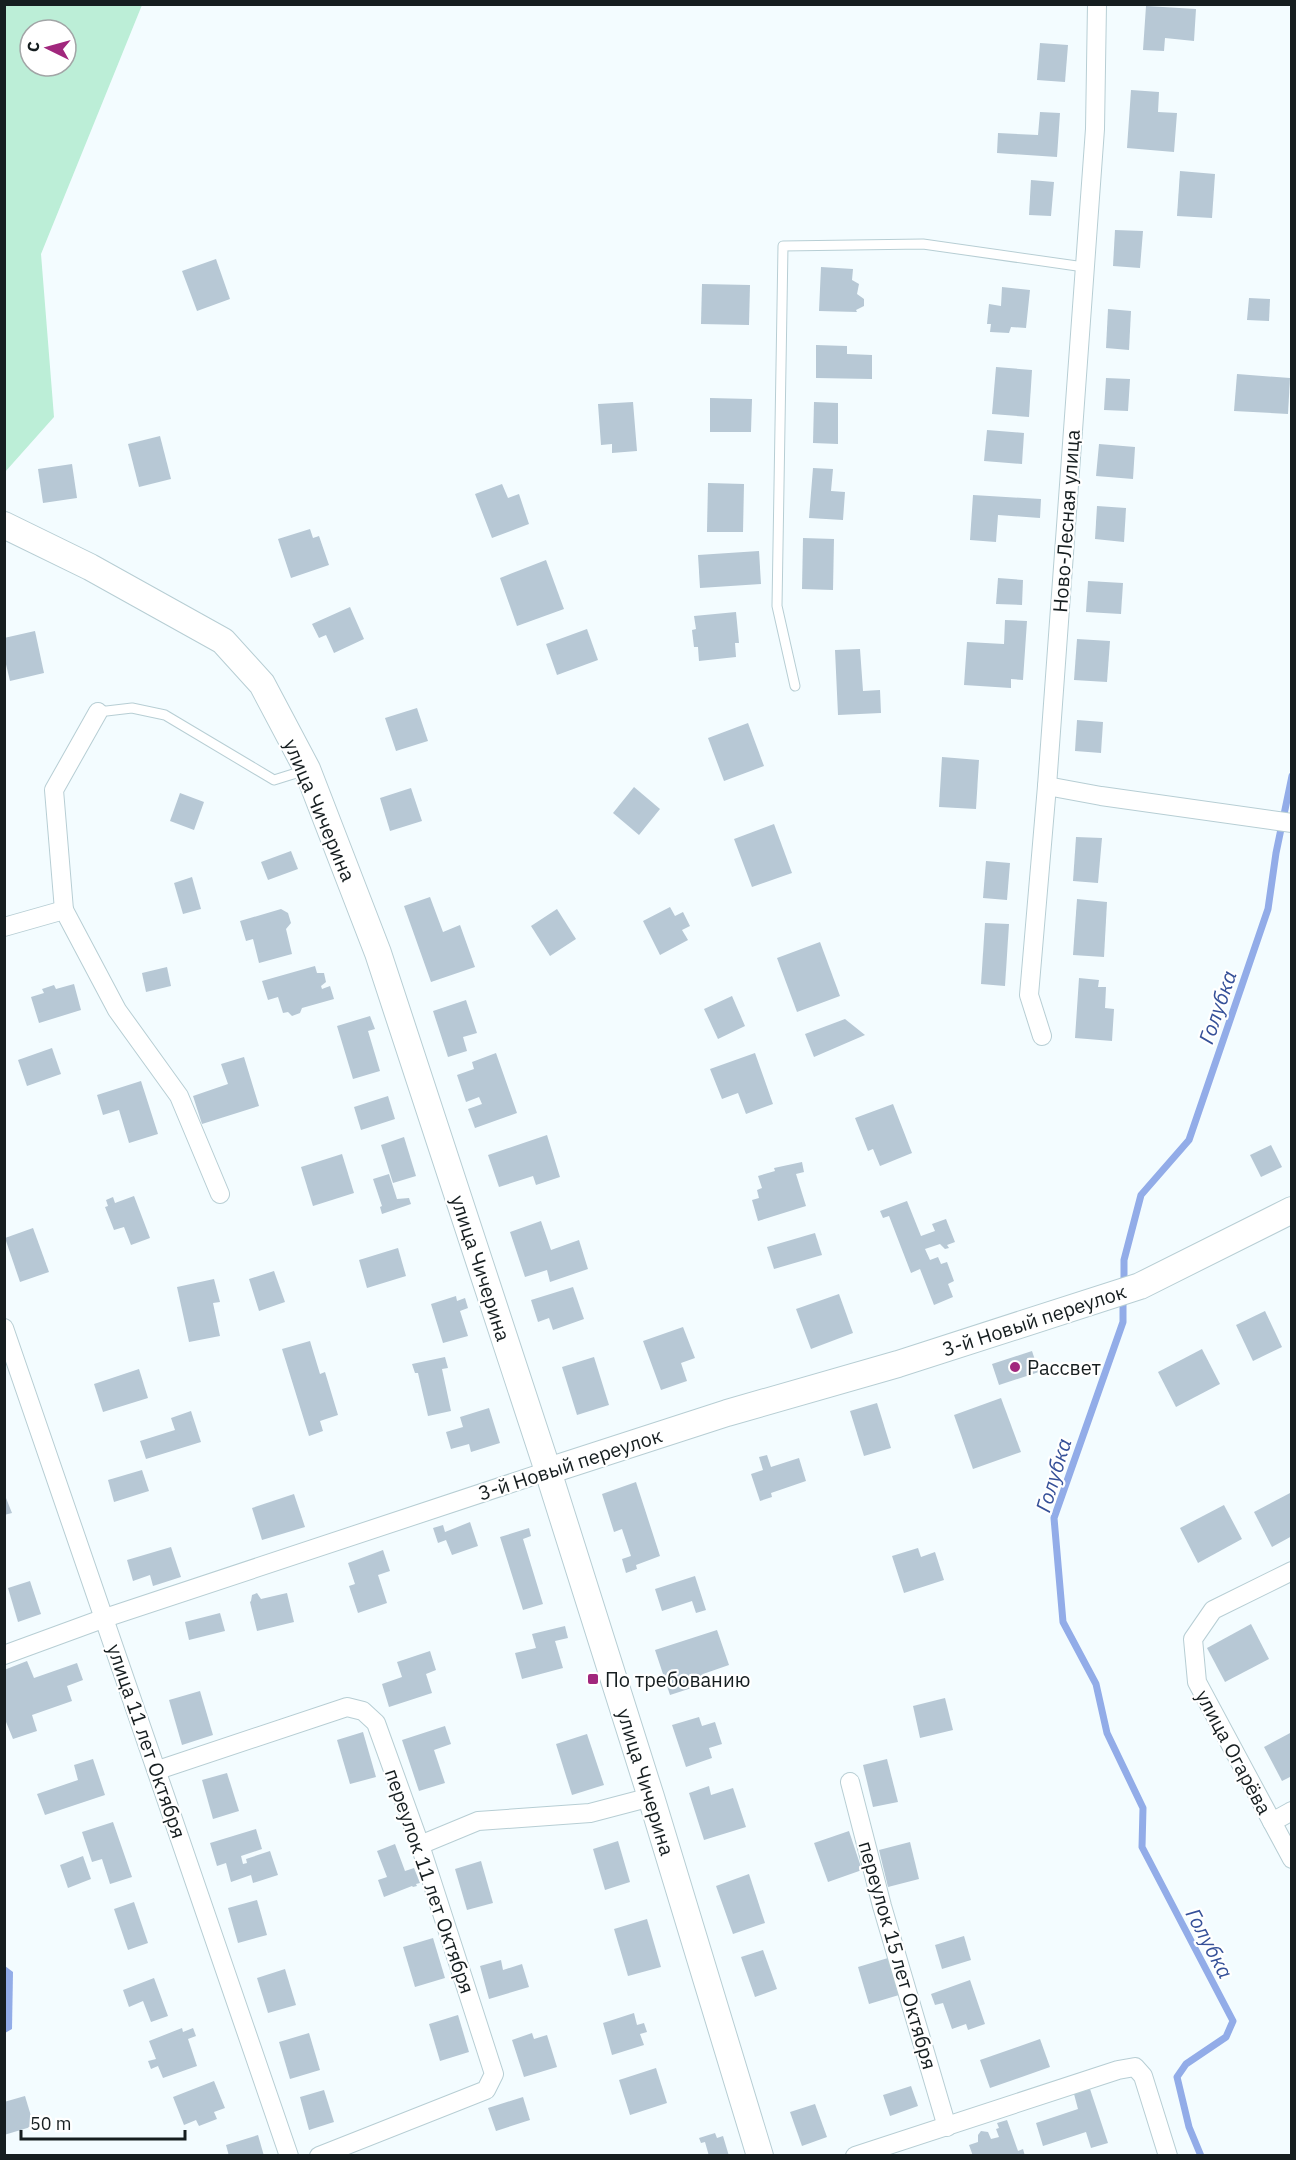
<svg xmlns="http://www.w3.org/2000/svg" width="1296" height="2160" viewBox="0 0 1296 2160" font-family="'IBM Plex Sans',sans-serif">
	<rect width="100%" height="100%" fill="#f3fcff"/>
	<path fill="#bceed7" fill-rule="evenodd" d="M5,4L142,5L41,254L54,417L5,472ZM30,30H66V66H30Z"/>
	<path fill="#92ace8" d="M5,1966L13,1972L12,2029L5,2033Z"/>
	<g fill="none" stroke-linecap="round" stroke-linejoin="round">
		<g stroke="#92ace8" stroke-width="7">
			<path d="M1124,1287V1260L1141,1195L1189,1140L1268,909L1276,853L1292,776"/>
			<path d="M1123,1298V1322L1054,1518L1063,1622L1096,1684L1107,1733L1143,1808L1142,1847L1233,2021L1226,2037L1186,2064L1177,2077L1189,2127L1201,2156"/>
		</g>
	</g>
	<g fill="#b7c8d5">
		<path d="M1146,6L1196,9L1194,41L1165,38L1164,51L1143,50Z"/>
		<path d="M1040,43L1068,45L1065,82L1037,80Z"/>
		<path d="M1131,90L1159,92L1158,112L1177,113L1174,152L1127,148Z"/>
		<path d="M1040,112L1060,113L1057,157L997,153L998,133L1038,135Z"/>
		<path d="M1180,171L1215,174L1212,218L1177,216Z"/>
		<path d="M1031,180L1054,182L1051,216L1029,215Z"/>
		<path d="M1115,230L1143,231L1140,268L1113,266Z"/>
		<path d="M216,259L230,299L197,311L182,271Z"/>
		<path d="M821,267L853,269L852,280L859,284L857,294L864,299V306L856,310L857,312L819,311Z"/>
		<path d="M702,284L750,285L749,325L701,324Z"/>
		<path d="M1002,287L1030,290L1026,328L1011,327L1009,333L990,332L991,324H987L989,304L1001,306Z"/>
		<path d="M1249,298L1270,299L1269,321L1247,320Z"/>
		<path d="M1108,309L1131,311L1129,350L1106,348Z"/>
		<path d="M816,345L847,346V354L872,355V379L816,378Z"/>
		<path d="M996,367L1032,370L1029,417L992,414Z"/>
		<path d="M1237,374L1290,378L1288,414L1234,411Z"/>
		<path d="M1106,378L1130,379L1128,411L1104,410Z"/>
		<path d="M710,398L752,399L751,432H710Z"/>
		<path d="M633,402L637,451L612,453V444L601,445L598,404Z"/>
		<path d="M814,402L838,403V444L813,443Z"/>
		<path d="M987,430L1024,433L1022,464L984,461Z"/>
		<path d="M160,436L171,479L139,487L128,444Z"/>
		<path d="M1099,444L1135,447L1133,479L1096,476Z"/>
		<path d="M72,464L77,498L43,503L38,469Z"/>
		<path d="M813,468L833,469L831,491L845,492L843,520L809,518Z"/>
		<path d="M708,483L744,484L743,532H707Z"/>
		<path d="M502,484L508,498L519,494L529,524L492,538L475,494Z"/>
		<path d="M973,495L1041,499L1040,518L998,515L996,542L970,540Z"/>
		<path d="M1097,506L1126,508L1124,542L1095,539Z"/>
		<path d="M310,529L313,538L319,536L329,565L291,578L278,539Z"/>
		<path d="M803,538L834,539L833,590L802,589Z"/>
		<path d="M759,551L761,584L700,588L698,555Z"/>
		<path d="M546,560L564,609L517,626L500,578Z"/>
		<path d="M998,578L1023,580L1022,605L996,604Z"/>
		<path d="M1088,581L1123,583L1121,614L1086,612Z"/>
		<path d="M350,607L364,639L334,653L326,635L319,638L312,624Z"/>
		<path d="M736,612L739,643H735L736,657L699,661L698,647H694L692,630L696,629L694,616Z"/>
		<path d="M1005,620L1027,621L1023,680L1011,679V688L964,685L967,642L1004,644Z"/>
		<path d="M587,629L598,660L557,675L546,644Z"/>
		<path d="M35,631L44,673L10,681L4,656V638Z"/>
		<path d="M1077,639L1110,641L1107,682L1074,680Z"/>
		<path d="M860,649L863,691L880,690L881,713L838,715L835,650Z"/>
		<path d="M417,708L428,741L396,751L385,718Z"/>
		<path d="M1077,720L1103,722L1101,753L1075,751Z"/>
		<path d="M748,723L764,766L724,781L708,738Z"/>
		<path d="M942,757L979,760L976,809L939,807Z"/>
		<path d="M634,787L660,809L639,835L613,813Z"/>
		<path d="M411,788L422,821L390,831L380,798Z"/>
		<path d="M180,793L204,802L194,830L170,821Z"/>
		<path d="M774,824L792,873L752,887L734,839Z"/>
		<path d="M1076,837L1102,838L1098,883L1073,881Z"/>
		<path d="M291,851L298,869L268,880L261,862Z"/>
		<path d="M986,861L1010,863L1007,900L983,898Z"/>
		<path d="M192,877L201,909L183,914L174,883Z"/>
		<path d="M430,897L443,932L460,925L475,967L431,982L404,906Z"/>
		<path d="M1077,899L1107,902L1104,957L1073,955Z"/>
		<path d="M670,907L675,916L683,912L690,926L682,930L688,940L660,955L643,921Z"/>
		<path d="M281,909L288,913L291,923L286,929L292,954L259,963L253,939L246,941L240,921Z"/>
		<path d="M557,909L576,939L550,956L531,926Z"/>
		<path d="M985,923L1009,924L1005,986L981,984Z"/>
		<path d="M820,942L840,996L797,1012L777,958Z"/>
		<path d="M315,966L317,973H324L326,982L321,986L322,989L330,986L334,999L302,1008L300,1013L292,1016L288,1012L283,1013L278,997L268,1000L262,981Z"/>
		<path d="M167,967L171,986L146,992L142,973Z"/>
		<path d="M1079,978L1099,980L1098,987H1106L1105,1008L1114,1009L1112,1041L1075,1038Z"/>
		<path d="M74,984L81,1010L39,1023L31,997L44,993L42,989L54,985L56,989Z"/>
		<path d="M732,996L745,1026L718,1039L704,1009Z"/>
		<path d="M466,1000L477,1033L463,1037L467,1051L448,1057L433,1011Z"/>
		<path d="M370,1016L375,1029L368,1031L380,1071L353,1079L337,1026Z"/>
		<path d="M845,1019L865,1035L814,1057L805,1034Z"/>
		<path d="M52,1048L61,1074L27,1086L18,1060Z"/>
		<path d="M496,1053L517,1113L475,1128L468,1109L482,1104L479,1097L466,1102L457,1075L474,1069L472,1062Z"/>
		<path d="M755,1053L773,1104L746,1114L738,1093L722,1099L710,1069Z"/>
		<path d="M244,1057L259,1106L202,1124L193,1096L228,1084L221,1064Z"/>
		<path d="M141,1081L158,1134L129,1143L119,1110L103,1115L97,1095Z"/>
		<path d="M388,1096L395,1119L361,1130L354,1107Z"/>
		<path d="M893,1104L912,1153L880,1166L873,1149L868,1151L855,1118Z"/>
		<path d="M547,1135L560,1177L536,1185L533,1176L499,1187L488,1155Z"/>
		<path d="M404,1137L416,1176L393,1183L381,1145Z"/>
		<path d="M1271,1145L1282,1167L1261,1177L1250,1155Z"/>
		<path d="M342,1154L354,1193L313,1206L301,1167Z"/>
		<path d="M802,1162L804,1172L796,1174L806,1206L758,1221L752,1200L759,1198L757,1190L762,1188L758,1176L775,1171L774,1168Z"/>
		<path d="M389,1174L397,1199L409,1198L411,1204L382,1214L380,1207L382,1206L373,1179Z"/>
		<path d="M134,1196L150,1238L131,1245L124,1227L114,1230L105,1207L108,1206L106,1200L113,1197L115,1203Z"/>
		<path d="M907,1201L921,1236L935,1231L932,1224L946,1219L955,1242L947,1245L949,1248L945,1249L940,1244L925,1249L930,1260L938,1257L941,1264L947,1262L954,1281L948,1284L953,1297L934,1305L920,1269L911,1273L889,1216L883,1218L880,1211Z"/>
		<path d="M541,1221L551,1250L579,1240L588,1269L550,1282L547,1270L525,1277L510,1232Z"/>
		<path d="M33,1228L49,1272L20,1282L5,1238Z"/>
		<path d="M815,1233L822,1255L774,1269L767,1247Z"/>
		<path d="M398,1248L406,1276L367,1288L359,1260Z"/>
		<path d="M274,1271L285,1302L259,1311L249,1279Z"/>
		<path d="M214,1279L220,1302L213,1303L220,1336L189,1342L177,1287Z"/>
		<path d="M573,1287L584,1319L553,1330L549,1318L538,1322L531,1300Z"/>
		<path d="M839,1294L853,1333L811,1349L796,1309Z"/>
		<path d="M456,1296L457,1301L465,1298L468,1308L460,1311L468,1336L443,1343L431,1304Z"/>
		<path d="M1265,1311L1282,1347L1253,1361L1236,1325Z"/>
		<path d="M683,1327L695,1358L681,1363L687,1381L661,1390L643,1341Z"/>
		<path d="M310,1341L320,1374L325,1372L338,1415L320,1421L323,1431L309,1436L282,1349Z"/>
		<path d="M1202,1349L1220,1384L1176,1407L1158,1372Z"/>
		<path d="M1032,1351L1039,1372L999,1385L992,1364Z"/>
		<path d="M445,1357L448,1368L442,1369L451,1411L428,1416L418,1373H415L412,1364Z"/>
		<path d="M594,1357L609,1405L577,1415L562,1367Z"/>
		<path d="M139,1369L148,1398L103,1412L94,1384Z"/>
		<path d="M1001,1398L1021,1452L973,1469L954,1415Z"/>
		<path d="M877,1403L891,1448L864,1456L850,1411Z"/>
		<path d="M489,1408L500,1443L471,1452L469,1444L451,1449L446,1432L463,1427L460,1417Z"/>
		<path d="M191,1411L201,1442L146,1459L140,1441L175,1430L171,1418Z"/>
		<path d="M767,1455L771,1467L799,1458L806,1481L771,1493L772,1497L760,1501L751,1474L763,1470L759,1457Z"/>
		<path d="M142,1470L149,1491L114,1502L108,1480Z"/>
		<path d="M636,1482L660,1556L636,1565L637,1569L626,1573L622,1559L631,1556L622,1529L614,1532L602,1494Z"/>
		<path d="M1292,1492V1536L1272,1547L1254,1512Z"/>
		<path d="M4,1493L12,1513L4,1515Z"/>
		<path d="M294,1494L305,1527L262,1540L252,1508Z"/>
		<path d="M1224,1505L1242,1539L1198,1563L1180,1528Z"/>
		<path d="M470,1522L478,1546L452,1555L446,1540L438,1543L433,1528L443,1525L445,1532Z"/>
		<path d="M529,1528L531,1536L523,1539L543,1604L523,1610L500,1537Z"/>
		<path d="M171,1547L181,1577L153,1586L150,1575L133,1581L127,1560Z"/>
		<path d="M918,1548L921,1557L935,1552L944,1580L904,1593L892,1556Z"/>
		<path d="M383,1550L390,1571L378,1575L387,1603L358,1613L349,1586L355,1584L348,1563Z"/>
		<path d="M695,1576L706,1610L696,1613L692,1601L662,1611L655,1589Z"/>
		<path d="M30,1581L41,1614L18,1622L8,1588Z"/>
		<path d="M257,1593L261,1599L287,1593L294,1622L257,1631L250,1602L251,1601L252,1595Z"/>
		<path d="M220,1613L225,1631L189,1640L185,1622Z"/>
		<path d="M1251,1624L1269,1659L1225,1682L1207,1648Z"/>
		<path d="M565,1626L568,1638L555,1641L563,1668L522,1679L515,1653L536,1648L532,1634Z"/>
		<path d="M717,1630L729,1665L703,1674L707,1683L670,1695L655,1650Z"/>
		<path d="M430,1651L436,1670L426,1674L432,1693L389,1707L382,1684L402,1677L397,1662Z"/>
		<path d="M27,1661L34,1678L77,1663L83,1680L67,1686L72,1701L32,1715L37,1731L13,1739L4,1717V1670Z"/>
		<path d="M200,1691L213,1735L182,1745L169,1700Z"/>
		<path d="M945,1698L953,1730L920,1738L913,1706Z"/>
		<path d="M699,1717L702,1726L715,1722L722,1744L709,1748L712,1758L686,1767L672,1725Z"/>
		<path d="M445,1726L451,1744L434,1750L445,1783L419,1791L402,1740Z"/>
		<path d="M363,1732L376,1777L350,1784L337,1740Z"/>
		<path d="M1292,1732V1776L1282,1781L1264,1747Z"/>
		<path d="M587,1734L604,1785L572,1795L556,1744Z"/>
		<path d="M93,1759L105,1795L45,1815L37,1794L78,1780L74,1765Z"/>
		<path d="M887,1759L898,1802L873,1807L863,1765Z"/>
		<path d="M227,1773L239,1811L213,1819L202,1780Z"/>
		<path d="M709,1786L711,1795L733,1788L746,1827L704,1840L689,1793Z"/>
		<path d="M113,1822L132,1877L110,1884L102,1859L92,1862L82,1832Z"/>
		<path d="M256,1829L262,1849L241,1856L243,1864L247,1863L246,1859L270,1851L278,1875L253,1883L251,1875L231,1882L226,1863L217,1866L210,1843Z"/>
		<path d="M849,1831L862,1870L828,1882L814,1843Z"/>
		<path d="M618,1841L630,1882L605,1890L593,1849Z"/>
		<path d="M910,1842L919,1879L888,1887L879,1850Z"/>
		<path d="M395,1844L405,1871L414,1868L420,1883L416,1884L417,1886L413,1887L412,1886L384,1897L378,1880L387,1877L377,1851Z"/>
		<path d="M83,1856L91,1879L68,1888L60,1865Z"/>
		<path d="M481,1861L493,1903L467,1910L455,1869Z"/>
		<path d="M749,1874L765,1923L733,1934L716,1886Z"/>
		<path d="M257,1900L267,1935L238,1943L228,1908Z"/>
		<path d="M134,1902L148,1943L128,1950L114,1909Z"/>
		<path d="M647,1919L661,1967L628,1976L614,1929Z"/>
		<path d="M964,1936L971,1960L942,1969L935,1945Z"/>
		<path d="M433,1938L445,1978L415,1987L403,1947Z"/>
		<path d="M763,1950L777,1989L755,1997L741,1957Z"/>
		<path d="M888,1958L899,1995L869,2004L858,1967Z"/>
		<path d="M501,1960L503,1970L522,1964L529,1987L489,1999L480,1966Z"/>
		<path d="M285,1969L296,2005L268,2013L257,1978Z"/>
		<path d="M154,1978L168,2016L151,2022L143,2001L129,2007L123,1990Z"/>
		<path d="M970,1980L985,2024L968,2030L966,2024L952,2029L943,2003L935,2005L931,1994Z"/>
		<path d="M634,2013L637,2025L644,2023L647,2032L640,2034L644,2045L612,2055L603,2023Z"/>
		<path d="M458,2015L469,2052L440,2061L429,2024Z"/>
		<path d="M182,2028L183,2032L193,2028L196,2036L188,2039L197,2066L163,2078L158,2066L151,2069L148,2061L156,2059L149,2041Z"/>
		<path d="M309,2033L320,2070L290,2079L279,2042Z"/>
		<path d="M532,2033L534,2039L547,2035L557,2067L524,2077L512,2040Z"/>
		<path d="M1040,2039L1050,2067L990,2088L980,2060Z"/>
		<path d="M656,2068L667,2103L630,2115L619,2080Z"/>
		<path d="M214,2081L225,2108L214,2112L217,2119L199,2126L196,2120L184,2125L173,2097Z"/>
		<path d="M911,2086L918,2106L890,2116L883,2095Z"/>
		<path d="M1090,2089L1108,2143L1091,2148L1086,2132L1043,2146L1036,2123L1078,2109L1074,2094Z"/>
		<path d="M324,2090L334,2122L309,2130L300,2097Z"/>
		<path d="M25,2096L34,2126L4,2135V2102Z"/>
		<path d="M523,2097L530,2120L496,2131L488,2108Z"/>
		<path d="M815,2104L827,2137L802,2146L790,2112Z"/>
		<path d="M1007,2120L1018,2151L1023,2149L1025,2156H973L969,2145L978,2142V2135L981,2131L988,2132L991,2139L999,2137L996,2129L999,2128L997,2123Z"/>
		<path d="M715,2133L717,2138L723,2136L729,2156H709L705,2142L701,2143L699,2138Z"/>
		<path d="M258,2135L264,2156H229L226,2145Z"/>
	</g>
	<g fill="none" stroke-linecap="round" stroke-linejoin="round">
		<g stroke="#b7ced4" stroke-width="11">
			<g id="lane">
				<path d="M795,686L777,606L783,246L923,244L1084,267"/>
				<path d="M98,712L132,708L165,715L274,780L306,770"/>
			</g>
		</g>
		<g stroke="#b7ced4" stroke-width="20">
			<g id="street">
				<path d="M1047,786L1101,796L1292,823"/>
				<path d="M64,910L54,790L98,712"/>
				<path d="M4,927L64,910L117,1010L179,1096L220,1194"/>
				<path d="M1042,1036L1029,995L1047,786L1095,129L1097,4"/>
				<path d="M4,1328L289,2156"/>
				<path d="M1292,1571L1213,1610L1193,1639L1197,1682L1292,1859"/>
				<path d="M4,1655L105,1618L548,1471"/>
				<path d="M158,1770L347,1707L363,1711L376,1723L420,1845L494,2074L486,2090L319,2156"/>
				<path d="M850,1782L882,1906L947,2127"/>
				<path d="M1272,1822L1292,1811"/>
				<path d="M420,1845L478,1821L590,1813L651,1797"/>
				<path d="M855,2156L1118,2070L1135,2067L1143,2076L1168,2156"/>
			</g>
		</g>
		<g stroke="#b7ced4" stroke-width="28">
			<g id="secondary">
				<path d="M4,525L90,567L223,641L262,684L307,769L378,953L548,1471L651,1797L760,2156"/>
				<path d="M548,1471L727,1413L898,1364L1140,1286L1292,1210"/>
			</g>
		</g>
		<use href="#lane" stroke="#fff" stroke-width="9"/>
		<use href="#street" stroke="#fff" stroke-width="18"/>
		<use href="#secondary" stroke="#fff" stroke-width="26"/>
	</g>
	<g fill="#a1277d" stroke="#fff" stroke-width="2">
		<circle cx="1015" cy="1367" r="6"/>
		<rect x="587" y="1673" width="12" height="12" rx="3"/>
	</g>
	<g text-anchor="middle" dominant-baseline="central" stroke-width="4.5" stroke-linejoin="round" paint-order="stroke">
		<g font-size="20" fill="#161e20" stroke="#fff">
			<text transform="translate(1066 521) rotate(-86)">Ново-Лесная улица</text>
			<text transform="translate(320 810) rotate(67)">улица Чичерина</text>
			<text transform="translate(481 1268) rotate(72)">улица Чичерина</text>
			<text transform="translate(1034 1320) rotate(-18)">3-й Новый переулок</text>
			<text transform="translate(570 1464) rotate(-18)">3-й Новый переулок</text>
			<text transform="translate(147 1741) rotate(71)">улица 11 лет Октября</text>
			<text transform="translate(1234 1752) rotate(62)">улица Огарёва</text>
			<text transform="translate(646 1782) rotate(73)">улица Чичерина</text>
			<text transform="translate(430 1881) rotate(71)">переулок 11 лет Октября</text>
			<text transform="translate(898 1955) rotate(74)">переулок 15 лет Октября</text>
		</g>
		<g font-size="20" fill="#161e20" stroke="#fff" text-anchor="start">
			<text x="1027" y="1367">Рассвет</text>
			<text x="605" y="1679">По требованию</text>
		</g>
		<g font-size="21" font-style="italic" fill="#355098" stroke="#fff">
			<text transform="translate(1217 1007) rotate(-71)">Голубка</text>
			<text transform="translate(1053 1475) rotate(-73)">Голубка</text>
			<text transform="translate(1210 1943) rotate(62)">Голубка</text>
		</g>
	</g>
	<rect width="1296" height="2160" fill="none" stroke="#161e20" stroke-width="12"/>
	<g transform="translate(48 48) rotate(275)"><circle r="28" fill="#ffffff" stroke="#a2a5a6" stroke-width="1.5"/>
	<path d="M0-4.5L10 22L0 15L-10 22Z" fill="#a1277d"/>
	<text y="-9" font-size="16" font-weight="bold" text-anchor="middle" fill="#161e20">С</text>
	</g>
	<path d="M21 2130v9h164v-9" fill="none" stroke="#161e20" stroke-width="3"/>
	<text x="30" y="2130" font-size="18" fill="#161e20" stroke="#ffffff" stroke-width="4.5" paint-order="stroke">50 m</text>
</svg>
